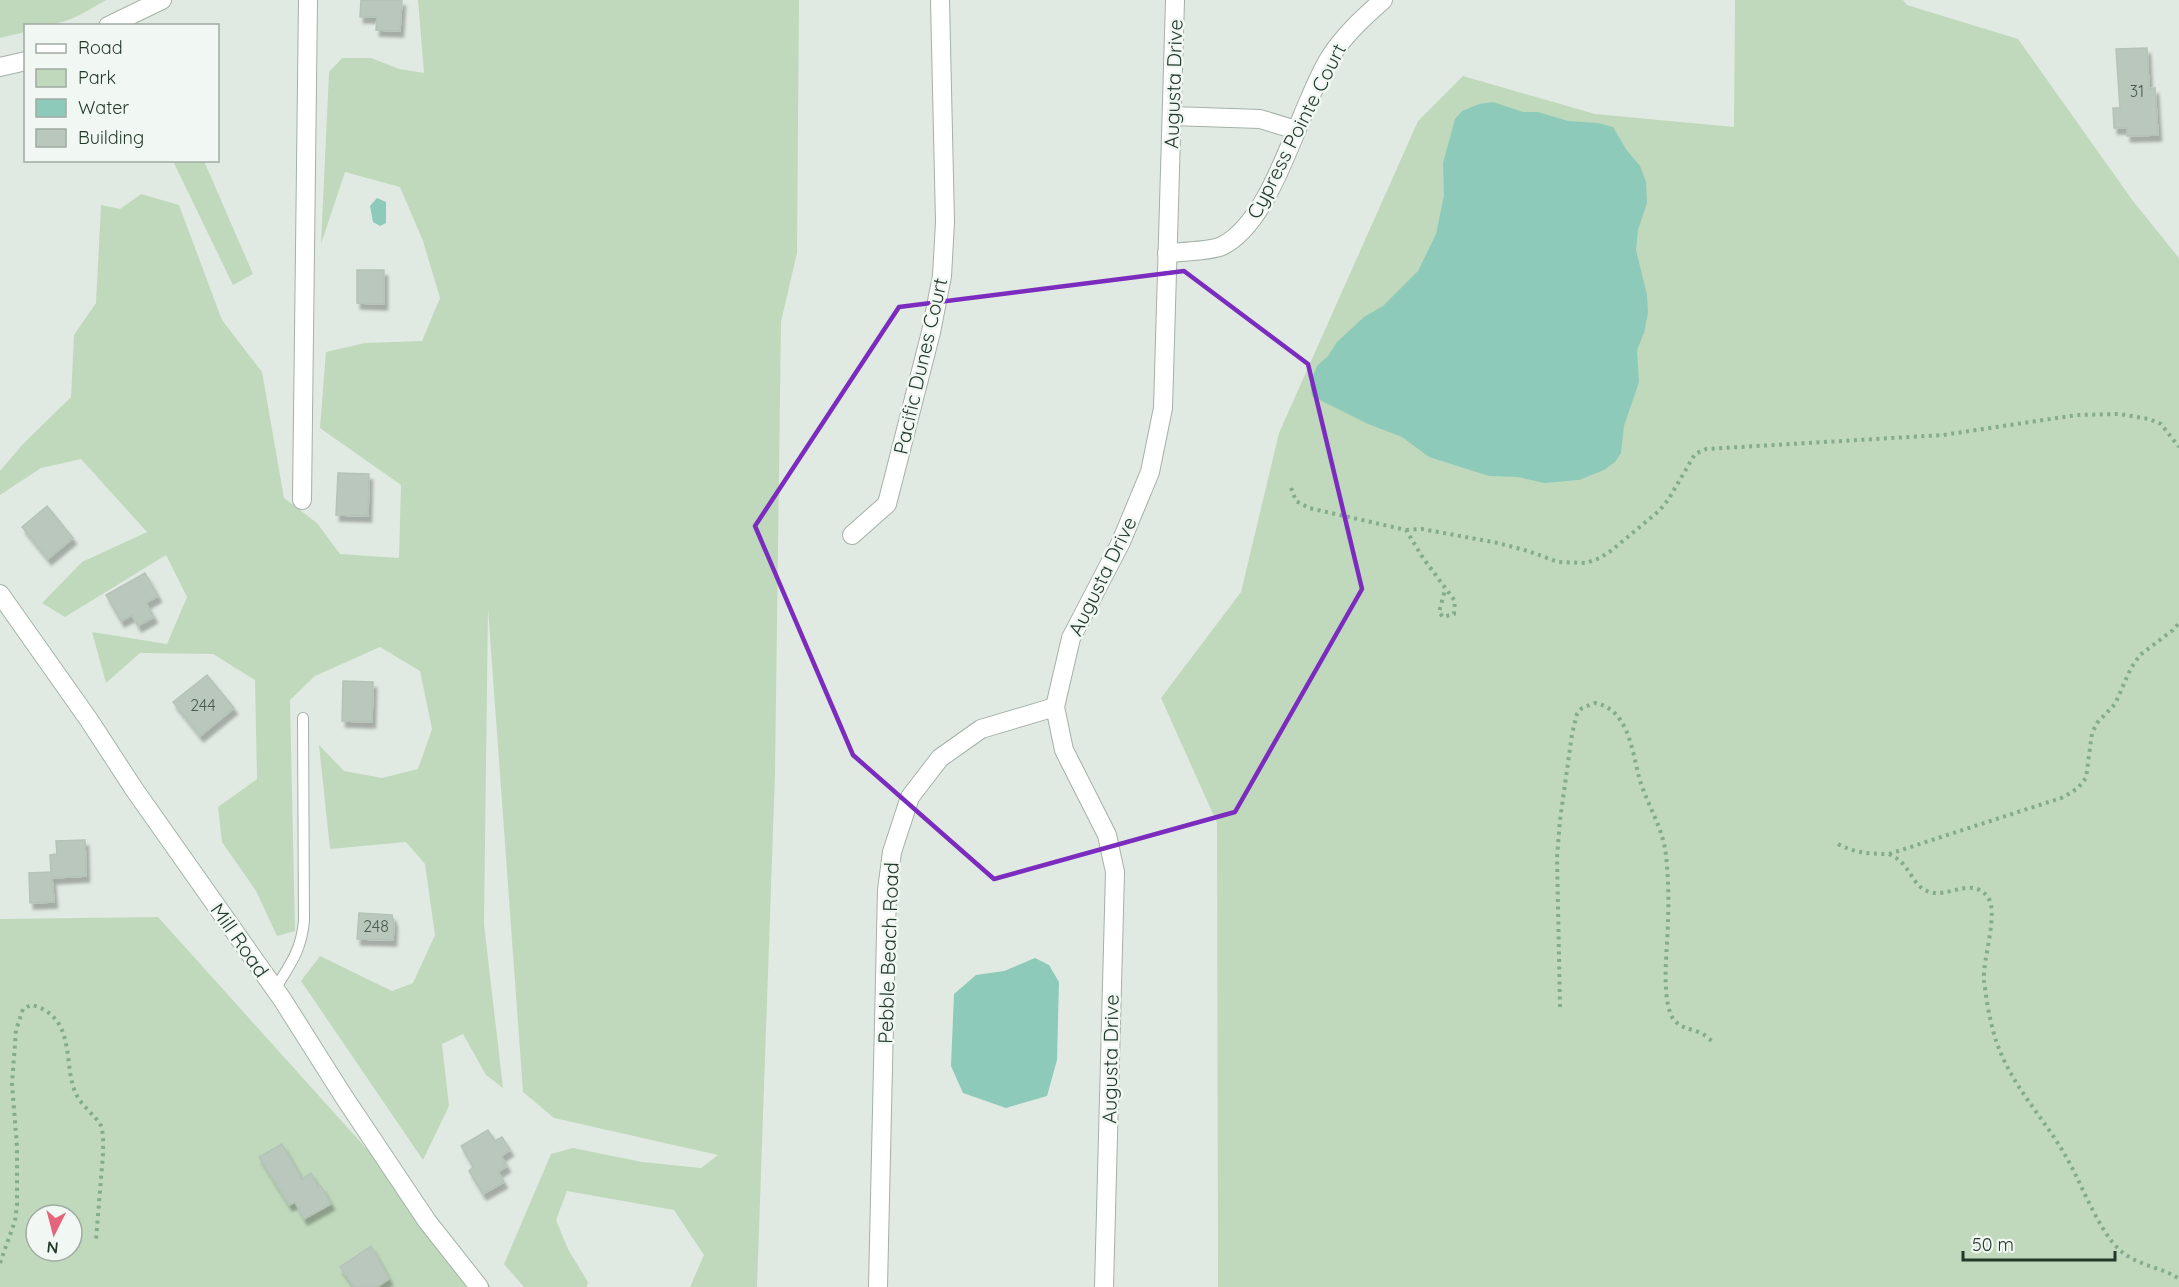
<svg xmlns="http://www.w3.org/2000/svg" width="2179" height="1287" viewBox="0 0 2179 1287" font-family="Quicksand,sans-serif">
	<defs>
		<filter id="shadow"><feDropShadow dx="3.5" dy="6" stdDeviation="1.5" flood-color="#0004"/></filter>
	</defs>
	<rect width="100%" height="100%" fill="#e1eae2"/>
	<g fill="#c0d9bc" fill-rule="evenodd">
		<path d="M0,0H106C74,19 63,26 26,26L25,32L0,38Z"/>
		<path d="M418,0H799L797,253L781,322L775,774L757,1287H690L704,1255L674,1210L567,1191L556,1220L568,1249L588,1282L587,1287H524L504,1264L551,1154L573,1148L642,1162L701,1168L718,1155L554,1118L523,1092L488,609L484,924L503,1088L486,1075L463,1034L442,1044L449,1106L423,1160L301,981L320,956L392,991L413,983L435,935L425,864L406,842L330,849L319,745L344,771L382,778L418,769L432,729L420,671L380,647L315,676L290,700L295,931L277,936L256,891L222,842L218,807L257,779L255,680L213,654L140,653L106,683L92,632L167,644L187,597L166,555L65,617L42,603L82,562L147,532L81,459L41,468L0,495V471L22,445L71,397L74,335L96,303L101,205L120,209L141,194L179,205L222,320L262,372L284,498L317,523L340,554L399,558L401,485L320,428L326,352L365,343L422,341L440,298L423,241L400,187L345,172L321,244L329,72L342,58H371L399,69L424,73Z"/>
		<path d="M1735,0H1903L1907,5L2018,39L2133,201L2179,258V1287H1218L1217,823L1161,698L1241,592L1279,433L1418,121L1463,76L1595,114L1734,127Z"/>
		<path d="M173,161H204L253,274L233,285Z"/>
		<path d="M158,917L491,1287H0V919ZM36,1215H72V1251H36Z"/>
	</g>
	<g fill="#8ecaba">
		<path d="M1493,102L1523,112H1538L1568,121L1598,123L1613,127L1626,149L1640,166L1646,182L1647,203L1638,230L1636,250L1647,295L1648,313L1644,333L1637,350L1639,382L1624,426L1621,453L1615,462L1604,470L1579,480L1544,483L1518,477L1489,476L1429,457L1402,437L1368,424L1312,396L1310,383L1317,366L1328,356L1337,342L1364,317L1383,306L1418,271L1436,234L1444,195L1443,163L1455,119L1462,111L1479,104Z"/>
		<path d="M377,198L386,202V223L380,226L373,222L370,206Z"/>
		<path d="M1035,958L1049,965L1059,982L1057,1060L1047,1096L1006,1108L963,1093L951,1066L954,994L976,975L1004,971Z"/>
	</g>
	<g fill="#bac7bd" stroke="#b4c3b7" stroke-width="1.5" filter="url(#shadow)">
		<path d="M361,0H402L400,31L376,30L377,17H360Z"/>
		<path d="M2147,48L2149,89L2155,88L2158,135L2127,136V128H2114L2113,108H2120L2116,49Z"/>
		<path d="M357,270H384V304L357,303Z"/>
		<path d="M338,473L369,474L368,516L336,515Z"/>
		<path d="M47,506L73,538L48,559L22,527Z"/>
		<path d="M145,573L158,596L146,603L154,617L138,626L132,615L121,621L106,595Z"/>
		<path d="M207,675L234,708L200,736L173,702Z"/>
		<path d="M343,681L373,682L372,722L342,721Z"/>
		<path d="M85,840L86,876L52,878L54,902L30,903L29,873L51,872L50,855L57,854L56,841Z"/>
		<path d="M359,913L392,915L394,923L393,940L357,939Z"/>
		<path d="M488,1130L495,1141L502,1137L510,1150L501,1156L507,1166L498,1172L504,1182L483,1194L469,1171L473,1167L461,1146Z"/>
		<path d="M282,1144L302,1179L311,1173L318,1187L321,1186L331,1204L304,1219L295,1202L289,1205L259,1157Z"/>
		<path d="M371,1246L389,1279L377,1287H354L340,1267Z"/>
	</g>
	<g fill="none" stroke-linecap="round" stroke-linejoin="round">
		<g stroke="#a4b1a7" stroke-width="12">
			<path id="lane" d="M275,989C291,963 301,951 304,921L303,718"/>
		</g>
		<g stroke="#a4b1a7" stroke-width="20">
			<g id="street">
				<path d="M108,26L162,0"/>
				<path d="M0,67L26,61"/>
				<path d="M1172,116L1260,119L1296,130"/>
				<path d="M1167,253C1180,252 1212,251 1222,246C1274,221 1299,106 1330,57C1345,34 1363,18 1383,0"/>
				<path d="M302,500L308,0"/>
				<path d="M852,535L887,504L931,332L942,276L945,222L940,0"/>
				<path d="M878,1287L887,890L892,852L910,797L940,758L981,729L1055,707"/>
				<path d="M1104,1287L1115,872L1107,835L1064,750L1055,707L1071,638L1121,542L1150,472L1163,408L1175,0"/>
			</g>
		</g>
		<g stroke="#a1b5a5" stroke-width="20">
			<path id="secondary" d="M0,594L89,720L134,789L282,999L344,1097L427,1221L479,1287"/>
		</g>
		<g stroke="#84ab8e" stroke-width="4" stroke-dasharray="3 4.5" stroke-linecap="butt">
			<path d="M1291,488L1296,501L1309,508L1406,530L1423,558L1455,601L1454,614L1443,617L1439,612L1445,590"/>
			<path d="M1406,530L1422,529L1498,543L1528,551L1558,562L1586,563L1600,558L1612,550L1659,511L1668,500L1695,454L1706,449L1943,435L2077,415L2119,414L2149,419L2161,424L2179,447"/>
			<path d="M1838,844C1855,853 1870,854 1889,854L2064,797L2078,788L2086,778L2092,733L2097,723L2115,704L2131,668L2140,655L2173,630L2179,623"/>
			<path d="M1889,854C1893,856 1897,858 1900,861C1910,869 1914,886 1927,891C1946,900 1970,876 1987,896C2000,911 1982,960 1984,981C1987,1004 1991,1030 2000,1051C2015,1089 2045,1120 2065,1155C2082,1183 2098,1232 2122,1252C2139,1266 2162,1267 2179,1279"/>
			<path d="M1560,1007L1557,857L1560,820L1572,734L1577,714L1582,708L1595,703C1628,709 1632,750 1639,777C1646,803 1663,827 1666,855C1668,874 1669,899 1668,919C1668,946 1661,990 1671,1015C1677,1028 1689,1028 1701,1033C1705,1035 1709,1039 1712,1041"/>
			<path d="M0,1263L15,1221L17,1205V1147L12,1084L16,1030L23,1009L31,1005C43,1007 54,1015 60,1026C70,1045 67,1069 74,1089C79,1105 95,1114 101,1126C104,1135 103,1145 103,1154L96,1240"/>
		</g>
		<use href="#lane" stroke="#fff" stroke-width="10"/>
		<use href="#street" stroke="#fff" stroke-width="18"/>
		<use href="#secondary" stroke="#fff" stroke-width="18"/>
	</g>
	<path fill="none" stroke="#7b2cbf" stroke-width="4.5" stroke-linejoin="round" d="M1184,271L1308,364L1362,589L1235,812L994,879L853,755L755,526L899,307Z"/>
	<g text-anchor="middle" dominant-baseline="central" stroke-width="5" stroke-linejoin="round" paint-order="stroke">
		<g font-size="16" fill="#495c4f">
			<text x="2137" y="91">31</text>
			<text x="203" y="705">244</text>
			<text x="376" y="926">248</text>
		</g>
		<g font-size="20" fill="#23392a" stroke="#f1f7f2">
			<text transform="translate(1173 84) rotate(-88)">Augusta Drive</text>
			<text transform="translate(1296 131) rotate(-63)">Cypress Pointe Court</text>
			<text transform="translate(920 366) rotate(-77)">Pacific Dunes Court</text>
			<text transform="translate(1102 576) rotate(-64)">Augusta Drive</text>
			<text transform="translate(240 940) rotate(55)">Mill Road</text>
			<text transform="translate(888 953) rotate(-88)">Pebble Beach Road</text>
			<text transform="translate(1110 1059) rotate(-89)">Augusta Drive</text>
		</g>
	</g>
	<rect x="24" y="24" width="195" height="138" fill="#f1f7f2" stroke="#9faba2" stroke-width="1.5"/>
	<rect x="36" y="44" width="30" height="9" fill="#ffffff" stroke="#9faba2" stroke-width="1.5"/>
	<text x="78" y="54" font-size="18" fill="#23392a">Road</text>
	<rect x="36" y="69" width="30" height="18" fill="#c0d9bc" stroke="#9faba2" stroke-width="1.5"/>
	<text x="78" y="84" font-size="18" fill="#23392a">Park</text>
	<rect x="36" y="99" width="30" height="18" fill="#8ecaba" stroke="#9faba2" stroke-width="1.5"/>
	<text x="78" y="114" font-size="18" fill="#23392a">Water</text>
	<rect x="36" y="129" width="30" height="18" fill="#bac7bd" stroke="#9faba2" stroke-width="1.5"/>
	<text x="78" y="144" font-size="18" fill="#23392a">Building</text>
	<g transform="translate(54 1233) rotate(186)"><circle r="28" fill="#f1f7f2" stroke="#9faba2" stroke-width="1.5"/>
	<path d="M0-4.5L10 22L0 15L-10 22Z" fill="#e4657b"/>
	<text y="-9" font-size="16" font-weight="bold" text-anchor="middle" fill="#23392a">N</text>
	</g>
	<path d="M1963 1251v9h152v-9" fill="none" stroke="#23392a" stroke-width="3"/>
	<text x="1972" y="1251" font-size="18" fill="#23392a" stroke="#f1f7f2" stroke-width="4.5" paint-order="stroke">50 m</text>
</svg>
